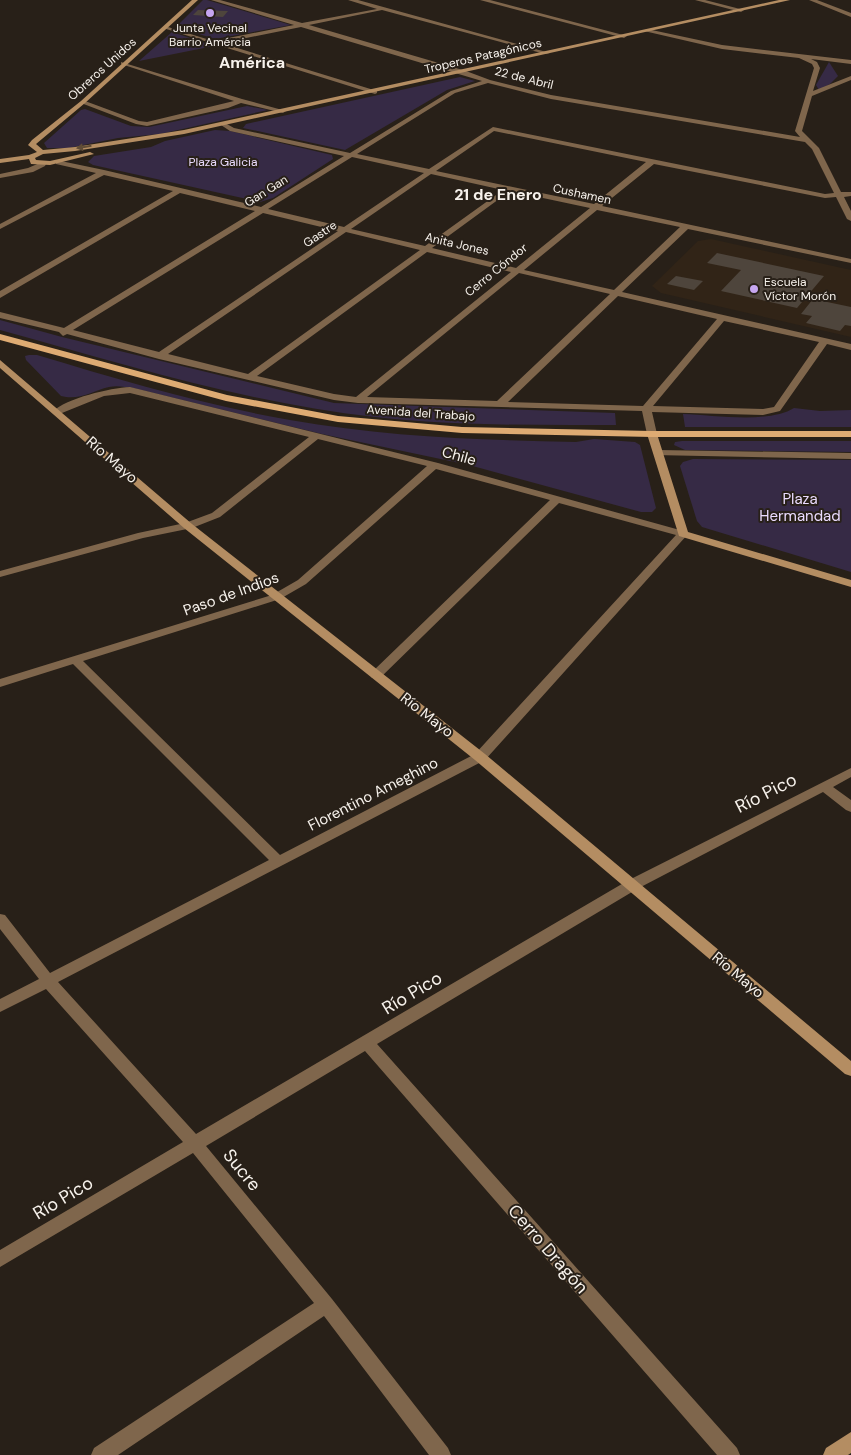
<svg xmlns="http://www.w3.org/2000/svg" width="851" height="1455" viewBox="0 0 851 1455" font-family="'DM Sans',sans-serif">
	<rect width="100%" height="100%" fill="#282018"/>
	<path fill="#312417" d="M711,239L851,270V337L661,293L652,286L698,241Z"/>
	<g fill="#362a45">
		<path d="M203,0H207L291,25L215,39L176,27Z"/>
		<path d="M172,32L214,46L139,61Z"/>
		<path d="M829,62L838,76L830,84L819,90L816,85Z"/>
		<path d="M460,77L475,81L447,90L345,150L243,128L246,124Z"/>
		<path d="M247,106L268,110L160,134L118,138L69,148H47L44,143L81,110L85,109L131,126L149,127Z"/>
		<path d="M215,130L230,131L332,155L333,159L273,198L260,202L93,165L88,162L94,156L151,147L165,141Z"/>
		<path d="M0,320L62,337L334,403L615,413L616,425C536,425 455,426 375,417C247,403 123,364 0,330Z"/>
		<path d="M29,355H37C120,380 204,405 290,420C386,437 481,440 576,442L594,439L635,442L640,445L656,508L652,512H641L469,465L322,434L133,388C125,387 117,385 109,387C92,391 79,401 61,396L26,360L25,356Z"/>
		<path d="M794,408L820,411L851,410V427H685L683,414C714,415 768,424 794,408Z"/>
		<path d="M682,441H851V452L685,450L674,445L675,442Z"/>
		<path d="M693,459L851,460V572L702,527L697,521L680,466L683,462Z"/>
	</g>
	<g fill="#4e453c">
		<path d="M198,10L228,11L223,17L193,15Z"/>
		<path d="M717,253L824,276L797,308L721,291L741,270L707,263Z"/>
		<path d="M676,276L703,281L694,290L667,284Z"/>
		<path d="M813,299L851,307V326L845,325L840,331L806,323L812,316L801,314Z"/>
	</g>
	<g fill="none" stroke-linecap="round" stroke-linejoin="round">
		<g fill="#7f664c" fill-rule="evenodd">
			<path d="M211,0H220L302,23L377,9L348,0H358L550,53L545,54L382,10L309,25L466,71L490,80L551,95L800,137L795,131L814,68L812,64L799,58L722,49L644,31L647,29L722,45L851,60V64L811,59L817,62L820,68L813,91L851,76V80L812,96L802,131L819,148L841,192H851V196L844,197L851,211V221L847,219L836,197L825,198L654,164L602,206L851,259V263L688,229L622,292L851,344V350L827,344L780,411L763,415L652,412L657,434L652,437L647,434L642,411L358,403L334,400L159,359L67,334L63,336L59,332L0,318V312L64,328L255,211L180,193L0,298V291L173,191L104,175L0,229V224L96,173L56,164V160L104,170L261,207L344,156L230,131L221,125V123H225L234,128L350,153L451,91L482,81L301,27L221,43L377,91V93L375,94L163,28L168,27L213,41L294,25ZM488,83L551,99L805,142L812,149L834,193L825,194L493,127L429,169L357,154L455,93ZM494,131L646,162L594,204L436,171ZM352,157L424,173L344,227L268,209ZM431,174L503,190L425,246L351,229ZM510,191L590,208L516,268L432,248ZM597,210L680,227L614,290L524,270ZM263,213L338,231L159,352L73,330ZM346,232L420,250L248,374L168,354ZM427,252L511,272L356,397L334,394L257,376ZM519,273L610,294L497,401L367,397ZM618,296L717,319L643,406L508,402ZM724,321L819,342L774,407L763,409L653,406Z"/>
			<path d="M480,0H490L627,36L624,38Z"/>
			<path d="M695,0H705L744,10L741,12Z"/>
			<path d="M809,0H817L851,13V17Z"/>
			<path d="M121,62L242,99L286,111L283,113L241,103L228,108L147,126L136,124L81,103V101H85L139,121L147,122L234,101L121,64Z"/>
			<path d="M42,162L46,164L45,166L33,172L0,178V174L28,168Z"/>
			<path d="M130,387L438,463L687,532L688,534L485,760L58,982L196,1134L627,881L851,768V777L833,787L851,800V812L846,810L823,792L637,889L377,1044L737,1448L740,1455H717L365,1051L206,1146L332,1299L448,1448L451,1455H429L324,1316L118,1455H91L94,1448L314,1303L193,1153L0,1267V1250L183,1142L46,989L0,1012V999L39,979L0,929V914L5,915L50,973L269,860L73,664L0,687V679L272,595L298,580L427,466L318,439L220,517L192,528L143,538L0,577V571L138,533L185,523L212,513L309,437L130,393L104,396L57,415L52,412C67,398 110,388 130,387ZM436,469L550,500L372,672L370,675L372,678H380L559,503L676,535L475,754L280,855L83,661L280,599L306,584Z"/>
			<path d="M658,450L851,453V459L654,455V451Z"/>
		</g>
		<g fill="#b48d62" fill-rule="evenodd">
			<path d="M192,0H198L85,103L36,144L43,150L75,147L184,130L779,0H790L184,134L75,151L43,154L35,158L36,160L50,161L90,152L94,154L50,165L31,164L29,159L0,163V159L29,155L37,152L28,145L32,140L81,101Z"/>
			<path d="M0,360L192,524L485,754L851,1061V1076L845,1074L475,760L184,528L0,368Z"/>
			<path d="M652,431L657,434L688,532L851,580V587L679,536L647,434Z"/>
			<path d="M851,1432V1453L848,1455H823L826,1448Z"/>
		</g>
		<path fill="#deab73" fill-rule="evenodd" d="M0,334L227,395L338,416L462,427L652,431H851V437H652L462,433L338,422L226,401L0,340Z"/>
	</g>
	<defs><path id="oneway-solid" d="M-6-.8H1V-3.2L6.5 0L1 3.2V.8H-6Z" transform="scale(1.25)"/></defs>
	<use fill="#604c36" href="#oneway-solid" transform="translate(84 147) rotate(171)"/>
	<g fill="#c6a6f0" stroke="#282018" stroke-width="2">
		<circle cx="210" cy="13" r="5"/>
		<circle cx="754" cy="289" r="5"/>
	</g>
	<g text-anchor="middle" dominant-baseline="central" stroke-width="4" stroke-linejoin="round" paint-order="stroke">
		<g font-size="12" fill="#f7f2ec" stroke="#282018">
			<text x="210" y="28">Junta Vecinal<tspan x="210" dy="14">Barrio Amércia</tspan></text>
			<text x="764" y="282" text-anchor="start">Escuela<tspan x="764" dy="14">Víctor Morón</tspan></text>
		</g>
		<g font-size="12" fill="#f7f2ec" stroke="#282018">
			<text transform="translate(483 56) rotate(-13)">Troperos Patagónicos</text>
			<text transform="translate(102 69) rotate(-42)">Obreros Unidos</text>
			<text transform="translate(524 78) rotate(14)">22 de Abril</text>
			<text transform="translate(266 191) rotate(-32)">Gan Gan</text>
			<text transform="translate(582 194) rotate(12)">Cushamen</text>
			<text transform="translate(320 234) rotate(-34)">Gastre</text>
			<text transform="translate(457 244) rotate(13)">Anita Jones</text>
			<text transform="translate(496 270) rotate(-39)">Cerro Cóndor</text>
			<text transform="translate(421 413) rotate(4)">Avenida del Trabajo</text>
		</g>
		<g font-size="12" fill="#eadbfe" stroke="#282018">
			<text x="223" y="162">Plaza Galicia</text>
		</g>
		<g font-size="15" fill="#f7f2ec" stroke="#282018">
			<text transform="translate(459 456) rotate(15)">Chile</text>
			<text transform="translate(112 460) rotate(41)">Río Mayo</text>
			<text transform="translate(231 594) rotate(-20)">Paso de Indios</text>
			<text transform="translate(427 715) rotate(38)">Río Mayo</text>
			<text transform="translate(373 794) rotate(-27)">Florentino Ameghino</text>
			<text transform="translate(738 975) rotate(40)">Río Mayo</text>
		</g>
		<g font-size="15" fill="#eadbfe" stroke="#282018">
			<text x="800" y="499">Plaza<tspan x="800" dy="17">Hermandad</tspan></text>
		</g>
		<g font-size="16" font-weight="bold" fill="#f7f2ec" stroke="#282018">
			<text x="252" y="62">América</text>
			<text x="498" y="194">21 de Enero</text>
		</g>
		<g font-size="18" fill="#f7f2ec" stroke="#282018">
			<text transform="translate(766 793) rotate(-27)">Río Pico</text>
			<text transform="translate(412 993) rotate(-31)">Río Pico</text>
			<text transform="translate(242 1170) rotate(51)">Sucre</text>
			<text transform="translate(63 1198) rotate(-31)">Río Pico</text>
			<text transform="translate(548 1249) rotate(49)">Cerro Dragón</text>
		</g>
	</g>
</svg>
